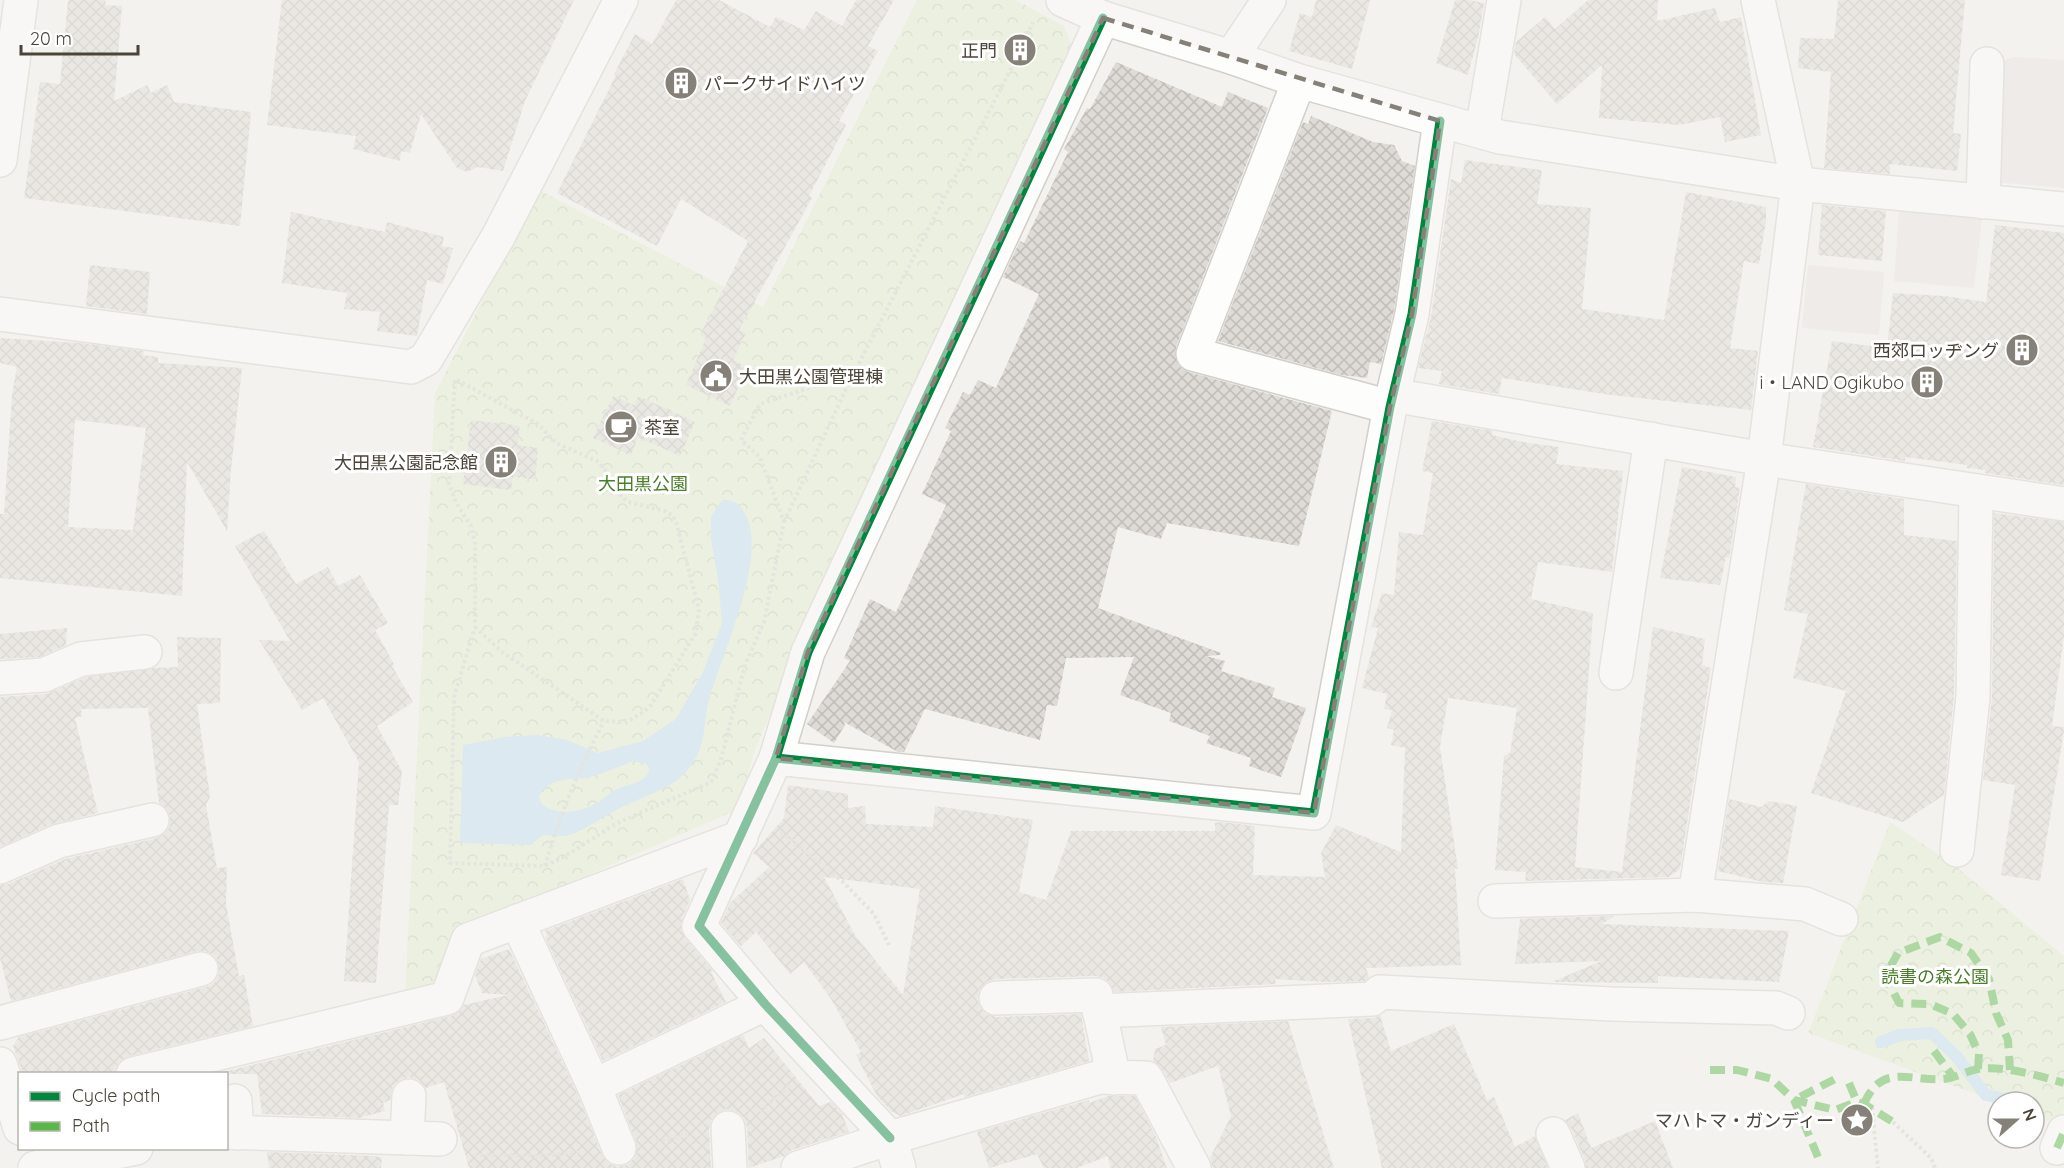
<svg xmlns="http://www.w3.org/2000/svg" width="2064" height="1168" viewBox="0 0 2064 1168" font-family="Quicksand,'Noto Sans JP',sans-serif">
	<defs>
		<pattern id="park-crowns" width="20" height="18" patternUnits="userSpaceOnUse" patternTransform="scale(1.5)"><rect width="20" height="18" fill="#e1eecf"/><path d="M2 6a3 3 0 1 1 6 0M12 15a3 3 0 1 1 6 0" fill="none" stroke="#c3cdb2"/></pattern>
		<pattern id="building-cross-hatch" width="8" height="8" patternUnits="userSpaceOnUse" patternTransform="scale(1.5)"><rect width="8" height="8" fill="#dedbd6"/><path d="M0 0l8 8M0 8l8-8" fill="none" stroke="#c0bdb8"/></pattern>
	</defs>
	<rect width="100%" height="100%" fill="#f4f2ee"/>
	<g fill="url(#park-crowns)">
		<path d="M917,0H1016L1064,26L1071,44L755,749L739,809L462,930L443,982L405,993L435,393L539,190L763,307Z"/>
		<path d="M1890,822L1953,864L2064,956V1109L2057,1124L2034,1115V1102H1998L1808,1033Z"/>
	</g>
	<g fill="#e6e3df">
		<path d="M2013,57L2064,60V188L1993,182L1996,64Z"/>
		<path d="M1899,211L1982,219L1974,288L1894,281Z"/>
		<path d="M1808,265L1884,272L1879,335L1802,328Z"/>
	</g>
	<path fill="#c0ddf1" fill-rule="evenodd" d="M722,500C736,499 740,505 746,516C768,559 721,655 709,700C703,721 707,741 694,761C690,768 683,776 676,781C660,792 640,798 622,807C604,816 586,830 566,836C559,837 550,835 543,835L531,845L460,843L463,745L505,737L538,735L567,740L598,753L643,741L676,719L703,672L722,623L718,580L711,539V517ZM634,761L646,764L649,769C647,784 626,784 615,790C609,793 605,798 599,802C583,812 556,817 541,803L539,796C555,772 572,783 594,776C608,772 621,765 634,761Z"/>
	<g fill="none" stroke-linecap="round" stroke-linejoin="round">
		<path stroke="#c0ddf1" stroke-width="12" d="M1881,1042L1900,1035L1932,1033L1957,1057L1986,1095L2017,1102"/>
	</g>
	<g fill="url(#building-cross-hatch)" fill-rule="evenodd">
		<path d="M68,0H106L105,5L122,6L114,101L147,85L151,93L167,85L174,102L251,112L240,226L24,198L40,82L60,84Z"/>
		<path d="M282,0H574L525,101L503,171L478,167L467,172L457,168L421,114L410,153L401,151L400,161L353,149L356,136L267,125Z"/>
		<path d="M676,0H719L770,27L776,17L804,30L816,11L842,26L856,0H894L868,46L878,51L839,121L846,125L809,196L812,198L739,330L746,333L733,360L747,367L730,406L686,385L706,338L700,335L748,241L681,199L657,246L557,193L616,75L614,74L635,34L652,44Z"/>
		<path d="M1316,0H1370L1352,69L1289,51L1300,13L1312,17Z"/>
		<path d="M1455,0H1470L1484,3L1479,33L1468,75L1436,63Z"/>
		<path d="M1588,0H1658L1657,21L1715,8L1720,22L1741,17L1761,135L1725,142L1720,117L1679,125L1599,118L1602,65L1557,104L1514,54L1516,42L1545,17L1555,29Z"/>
		<path d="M1838,0H1965L1953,133L1961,134L1957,171L1890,164V174L1824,168L1831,72L1798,68L1800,38L1834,39Z"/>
		<path d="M1116,62L1222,107L1228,92L1268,108L1176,347L1175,357L1179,366L1188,372L1332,411L1299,546L1167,523L1161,539L1118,527L1098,608L1221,653L1220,655L1206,656L1225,661L1221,671L1275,688L1272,697L1306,708L1281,777L1249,766L1251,758L1206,743L1210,736L1169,721L1171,713L1120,695L1134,657L1066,658L1057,706L1047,705L1040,740L925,709L904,752H898L844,722L845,725L834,743L807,724L850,661L844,658L870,599L896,612L946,505L922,494L951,431L945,428L963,392L970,395L978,380L996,388L1039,294L1003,277L1020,241L1024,243L1068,152L1064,149L1087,108L1090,109Z"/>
		<path d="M1311,116L1373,142L1394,145L1402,161L1415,166L1394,310L1381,364L1370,362L1367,378L1342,375L1218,341L1303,122L1308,124Z"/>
		<path d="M1465,160L1542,170L1537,204L1591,208L1582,309L1664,320L1686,192L1766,207V221L1759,264L1744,261L1730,348L1758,351L1751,410L1611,395L1502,378L1499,394L1439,384L1442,371L1418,368L1431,317L1451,179L1461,183Z"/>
		<path d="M1822,205L1886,211L1882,261L1818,255Z"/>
		<path d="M291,212L385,232L387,222L444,237L442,246L453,248L443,284L427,280L417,336L377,331L380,312L344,309L347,293L282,283Z"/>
		<path d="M1995,225L2064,233V485L1985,473V470L1967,468V465L1905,457V461L1813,447L1832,341L1887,348L1893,293L1944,296L1986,302Z"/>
		<path d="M90,265L150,272L147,314L86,306Z"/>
		<path d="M0,338L80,343L144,351L143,355L158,357V363L242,368L231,470L227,531L187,462L182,596L0,578V514H4L12,395L17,367L0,363ZM75,420L146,428L133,530L68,527Z"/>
		<path d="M613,396L634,405L638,396L695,422L680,456L638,437L631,455L593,438Z"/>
		<path d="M471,420L520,426L517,445L538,448L535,479L513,477L511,490L463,484Z"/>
		<path d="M1432,421L1493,431L1492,435L1523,442L1559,447L1556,464L1623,471L1612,572L1538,562L1531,599L1593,613L1575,867L1622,872L1653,627L1705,639L1702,665L1711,668L1680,869L1669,877L1525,881L1526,872L1495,870L1504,756L1510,753L1517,708L1448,698L1440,747L1458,869L1455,868L1461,965L1366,968L1369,977L1365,981L1325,982L1275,979L1276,984L1114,992L1110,983L1104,978L1096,976L995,979L986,982L979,990L977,999L980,1007L987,1014L997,1017L1081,1014L1089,1061L965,1097L964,1094L900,1116L891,1111L877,1096L856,1055L861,1052L831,999L804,962L790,974L756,932L741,946L721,923L730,903L769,867L753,853L784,818L788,785L848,794V808L865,806L866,824L933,827L935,806L1033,820L1019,892L1046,900L1071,831H1215V823L1221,822L1255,826L1253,875L1325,877L1321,853L1336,825L1401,852L1405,748L1391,745L1394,730L1387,728L1392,710L1384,709L1387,694L1362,688L1378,628L1371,627L1382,593L1394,595L1399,532L1423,535L1433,473L1422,471ZM824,877L920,889L903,995L855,935Z"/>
		<path d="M1682,467L1736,477L1735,487L1740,488L1729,558L1726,557L1720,585L1660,578Z"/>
		<path d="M1806,484L1904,499V535L1957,541L1954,695L1944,795L1903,822L1811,793L1846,691L1793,678L1808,614L1784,610Z"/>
		<path d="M1994,513L2064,522V635L2052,726L2064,727V730L2040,881L2001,875L2015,785L1983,780L1992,696Z"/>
		<path d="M264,531L296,584L328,567L338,586L360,575L388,623L375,630L394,664L392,666L413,702L377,726L402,771L398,805H389L376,983L344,981L359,762L323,698L302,710L259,640L290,641L235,546Z"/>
		<path d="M67,628L66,645L40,657L0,659V634Z"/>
		<path d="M177,637L221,638L220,703L197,704L210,797L206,805L217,868L227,867L226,904L239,976L244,975L253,1026L129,1056L120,1061L115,1068V1074H23L13,1046L19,1037L206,987L214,983L219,974V965L215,956L206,951H197L11,1001L0,958V885L8,884L65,859L157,838L164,834L170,826V816L166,808L159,803L148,708L81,709L82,716L75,718L98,813L52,824L0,847V697L46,694L86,677L153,668L178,667Z"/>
		<path d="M1729,799L1761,807L1769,801L1797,806L1783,883L1763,882L1718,871Z"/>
		<path d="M683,879L690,900L682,918L681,929L685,938L713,971L711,972L726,1002L603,1061L545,937L547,936L545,931Z"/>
		<path d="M1614,916L1602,924L1789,931L1779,982L1658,976V983L1552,982L1601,961L1515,964L1520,919Z"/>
		<path d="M509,949L577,1093L602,1155L608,1163L617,1167L627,1165L634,1159L637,1151L636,1141L618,1095L743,1035L749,1048L764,1038L819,1106L831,1102L842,1114L849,1132L792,1150L784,1156L749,1168L747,1127L744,1118L736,1111L726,1109L717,1113L711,1120L709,1129L711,1168H469L444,1082L426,1088L419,1080L409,1077L401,1079L393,1086L390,1100L383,1103L385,1111L359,1118L262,1114L257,1074H215L451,1016L459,1012L464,1005L508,995L482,993L475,975L481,959Z"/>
		<path d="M1380,1015L1391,1051L1454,1024L1487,1100L1494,1097L1515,1147L1535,1136L1548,1168H1382L1348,1019L1373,1018Z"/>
		<path d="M1288,1021L1334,1168H1213L1210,1158L1231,1116L1218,1066L1170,1083L1162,1069L1153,1061L1155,1049L1166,1045L1161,1027Z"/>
		<path d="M1108,1096H1135L1156,1137L1167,1168H1110L1108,1156L1077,1168H1044L1037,1154L989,1168L977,1132L1089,1100V1103Z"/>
		<path d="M1578,1113L1591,1148L1655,1121L1673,1168H1586L1585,1160L1570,1126L1565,1120Z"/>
		<path d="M267,1152L375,1156L382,1158L381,1168H269Z"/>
	</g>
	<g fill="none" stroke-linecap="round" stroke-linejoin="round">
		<g stroke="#d2d0cb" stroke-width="36">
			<g id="minor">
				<path d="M1063,0L1103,18L1231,57L1299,81L1500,137L1798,184L2064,209"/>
				<path d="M1231,57L1269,0"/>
				<path d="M1299,81L1193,354L1390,407"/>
				<path d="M1482,131L1504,0"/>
				<path d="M0,160L21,0"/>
				<path d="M1983,202L1987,64"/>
				<path d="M0,314L411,367L426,359L498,237L621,0"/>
				<path d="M1392,395L1764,459L2064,504"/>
				<path d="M1616,673L1651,439"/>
				<path d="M0,678L44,675L81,659L145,652"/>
				<path d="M776,758L1314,813L1390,407L1412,314L1440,121"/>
				<path d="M1957,850L1973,696L1976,492"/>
				<path d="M0,867L59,841L152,820"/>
				<path d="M1695,895L1764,459L1798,184L1758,0"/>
				<path d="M1495,901L1695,895L1805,904L1841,919"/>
				<path d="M517,921L594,1086L619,1148"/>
				<path d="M996,998L1096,995L1114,1078"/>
				<path d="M1099,1011L1372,999L1380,992L1611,1004L1776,1008L1788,1013"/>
				<path d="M0,1023L201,969"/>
				<path d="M0,1064L20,1128"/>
				<path d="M133,1074L447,998L468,940L741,837"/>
				<path d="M594,1086L765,1004"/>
				<path d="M235,1101L237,1133"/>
				<path d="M728,1128L730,1168"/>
				<path d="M226,1132L440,1139"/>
				<path d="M1553,1134L1568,1168"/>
				<path d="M407,1138L409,1096"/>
				<path d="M2057,1148L2064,1132"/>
				<path d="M35,1168L136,1148"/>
				<path d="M798,1168L890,1138L1100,1077L1146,1078L1194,1168"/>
				<path d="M899,1168L890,1138L765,1004L699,926L776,758L808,652L1103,18"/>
			</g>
		</g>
		<g stroke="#d3d2cc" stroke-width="4" stroke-dasharray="3 3" stroke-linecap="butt">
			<path d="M1022,46L1033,22"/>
			<path d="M784,522L853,374"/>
			<path d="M475,627L502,652L604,721L620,722L630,720L645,711L651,705L696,633L699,609L676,522L673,516L665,511L628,502L616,491L608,473L597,461L556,443L538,424L455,379L449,484L456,503L471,526L475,543V627L454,697L450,863L544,866L564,857L617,823L711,782L721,759L745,665L764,622L784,522L760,457L741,440L760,404L854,373L1018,55"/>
			<path d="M781,832L842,881L874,914L889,945"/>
			<path d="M545,866C560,813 579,770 604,721"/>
			<path d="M1872,1107L1878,1168"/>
			<path d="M760,1112L790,1085"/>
			<path d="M1893,1122L1931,1158L1935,1168"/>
			<path d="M656,1141L692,1134"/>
			<path d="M474,1155L539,1156L580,1152"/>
		</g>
		<use href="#minor" stroke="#fdfdfc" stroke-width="33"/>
		<g stroke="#58b947" stroke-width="8" stroke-dasharray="15 8" stroke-linecap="butt">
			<path d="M1934,1051L1954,1078"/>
			<path d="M1978,1069L1979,1054L1970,1034L1953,1014L1930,1004L1899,1003L1885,976L1898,953L1940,937L1971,953L1989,979L1996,1013L2008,1040L2010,1070"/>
			<path d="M1710,1070H1737L1772,1079L1794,1100L1835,1110L1857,1102L1864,1104L1893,1122"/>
			<path d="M1849,1083L1857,1102"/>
			<path d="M1864,1104C1881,1063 1909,1081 1943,1079C1956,1078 1966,1071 1978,1069C2003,1065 2040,1076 2064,1083"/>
			<path d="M2057,1148L2064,1132"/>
			<path d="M1818,1157L1794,1100L1839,1077"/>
		</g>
		<g stroke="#fff" stroke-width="13">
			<g id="cycleway">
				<path d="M776,758L1314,813L1390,407L1412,314L1440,121"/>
				<path d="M890,1138L765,1004L699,926L776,758L808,652L1103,18"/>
			</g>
		</g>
		<use href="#cycleway" stroke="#00873e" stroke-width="9"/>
	</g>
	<path d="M0 0H2064V1168H0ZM1103,18L1440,121L1412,314L1390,407L1314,813L776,758L808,652Z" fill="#f4f2ee" fill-opacity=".55" fill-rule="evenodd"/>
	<path fill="none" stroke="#868178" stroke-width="4.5" stroke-dasharray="12 8" stroke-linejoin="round" d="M1103,18L1440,121L1412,314L1390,407L1314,813L776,758L808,652Z"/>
	<defs>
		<g id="building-disc" transform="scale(1.725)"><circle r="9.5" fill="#868178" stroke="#fff"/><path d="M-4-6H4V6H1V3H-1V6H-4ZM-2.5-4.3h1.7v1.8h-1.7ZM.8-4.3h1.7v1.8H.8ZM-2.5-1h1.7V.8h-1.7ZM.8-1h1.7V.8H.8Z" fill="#fff"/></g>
		<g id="civic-disc" transform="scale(1.725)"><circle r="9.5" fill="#868178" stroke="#fff"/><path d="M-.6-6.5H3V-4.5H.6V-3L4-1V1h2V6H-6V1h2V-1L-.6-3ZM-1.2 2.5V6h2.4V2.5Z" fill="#fff"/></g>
		<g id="cafe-disc" transform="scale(1.725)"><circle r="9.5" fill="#868178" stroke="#fff"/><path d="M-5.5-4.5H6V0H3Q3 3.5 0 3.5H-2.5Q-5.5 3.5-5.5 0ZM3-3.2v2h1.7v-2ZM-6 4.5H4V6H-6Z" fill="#fff"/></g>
		<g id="sight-disc" transform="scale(1.725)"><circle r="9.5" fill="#868178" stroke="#fff"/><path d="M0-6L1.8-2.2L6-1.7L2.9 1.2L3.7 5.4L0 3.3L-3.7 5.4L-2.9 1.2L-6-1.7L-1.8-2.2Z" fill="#fff"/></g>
	</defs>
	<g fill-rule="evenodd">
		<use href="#building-disc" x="1020" y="50"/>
		<use href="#building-disc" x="681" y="83"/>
		<use href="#building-disc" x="2022" y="350"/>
		<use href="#civic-disc" x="716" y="376"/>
		<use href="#building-disc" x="1927" y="382"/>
		<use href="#cafe-disc" x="621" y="427"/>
		<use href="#building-disc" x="501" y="462"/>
		<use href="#sight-disc" x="1857" y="1120"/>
	</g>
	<g text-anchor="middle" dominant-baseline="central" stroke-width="6" stroke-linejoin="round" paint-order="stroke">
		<g font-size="18" fill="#4b4439" stroke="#fff" text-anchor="end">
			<text x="997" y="50">正門</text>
			<text x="704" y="83" text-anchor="start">パークサイドハイツ</text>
			<text x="1999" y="350">西郊ロッヂング</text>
			<text x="739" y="376" text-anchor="start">大田黒公園管理棟</text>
			<text x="1904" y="382">i・LAND Ogikubo</text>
			<text x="644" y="427" text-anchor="start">茶室</text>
			<text x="478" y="462">大田黒公園記念館</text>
			<text x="1834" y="1120">マハトマ・ガンディー</text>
		</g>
		<g font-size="18" fill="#4a7f2a" stroke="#fff">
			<text x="643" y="483">大田黒公園</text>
			<text x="1935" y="976">読書の森公園</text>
		</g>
	</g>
	<rect x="18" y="1072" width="210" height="78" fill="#ffffff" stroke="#b7b4b0" stroke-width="1.5"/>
	<rect x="30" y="1092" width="30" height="9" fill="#00873e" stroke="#b7b4b0" stroke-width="1.5"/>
	<text x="72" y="1102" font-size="18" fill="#4b4439">Cycle path</text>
	<rect x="30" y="1122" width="30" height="9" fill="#58b947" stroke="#b7b4b0" stroke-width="1.5"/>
	<text x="72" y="1132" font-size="18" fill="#4b4439">Path</text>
	<g transform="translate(2016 1120) rotate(69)"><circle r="28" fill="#ffffff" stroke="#b7b4b0" stroke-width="1.5"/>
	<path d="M0-4.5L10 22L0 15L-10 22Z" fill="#868178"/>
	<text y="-9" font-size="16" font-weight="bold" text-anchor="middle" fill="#4b4439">N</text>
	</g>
	<path d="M21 45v9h117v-9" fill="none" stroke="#4b4439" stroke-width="3"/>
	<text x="30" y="45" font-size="18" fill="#4b4439" stroke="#ffffff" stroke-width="4.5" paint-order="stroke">20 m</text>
</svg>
